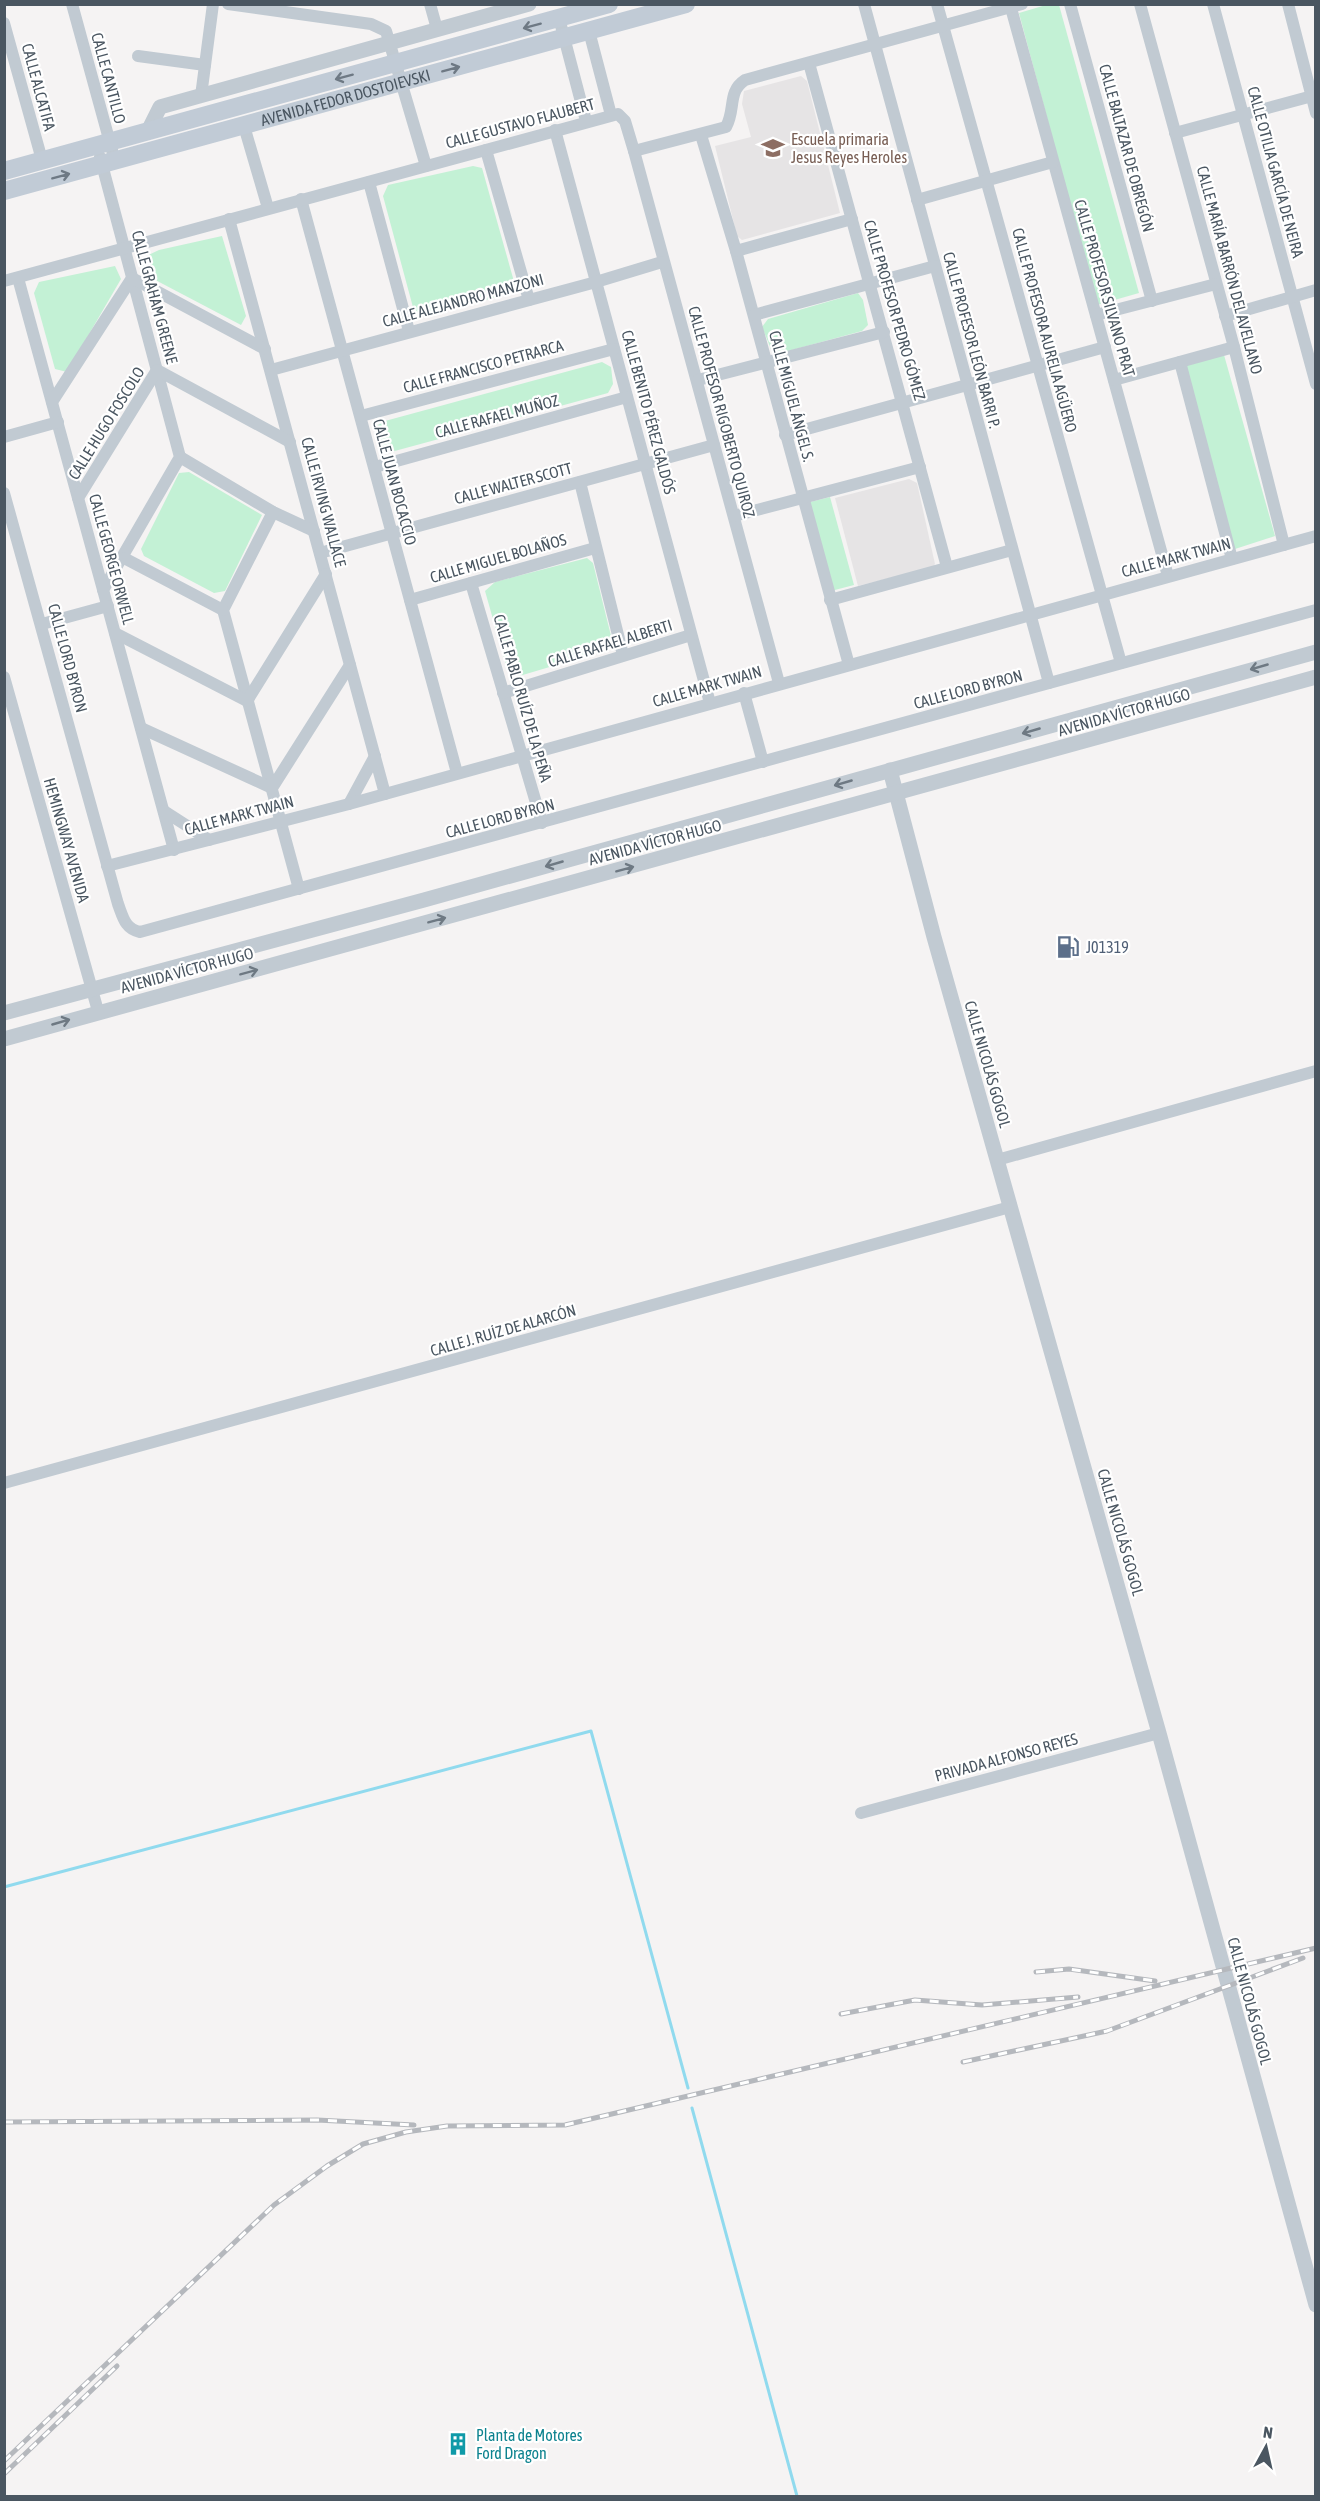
<svg xmlns="http://www.w3.org/2000/svg" width="1320" height="2501" viewBox="0 0 1320 2501" font-family="'Asap Condensed',sans-serif">
	<rect width="100%" height="100%" fill="#f5f3f3"/>
	<g fill="#e6e4e5">
		<path d="M801,76L807,81L840,213L742,240L737,236L715,146L751,137L742,104L744,91Z"/>
		<path d="M909,479L917,483L935,564L933,567L858,586L835,498Z"/>
	</g>
	<g fill="#c3f1d5">
		<path d="M1046,5H1059L1139,293L1097,305L1019,13Z"/>
		<path d="M473,166L482,168L515,285L512,293L422,317L414,311L383,196L388,185Z"/>
		<path d="M222,236L246,316L241,325L142,273L140,259L159,250Z"/>
		<path d="M115,266L121,279L67,372L55,369L34,293L39,282Z"/>
		<path d="M858,293L863,300L868,325L862,331L777,354L771,349L762,327L768,319Z"/>
		<path d="M1224,355L1275,536L1235,549L1183,366Z"/>
		<path d="M602,362L611,367L613,384L608,393L391,452L381,449L375,427L385,421Z"/>
		<path d="M189,472L262,515L225,591L214,593L144,556L141,549L179,473Z"/>
		<path d="M830,497L854,585L831,591L806,503Z"/>
		<path d="M587,558L593,563L613,644L610,649L516,677L508,672L485,591L495,582Z"/>
	</g>
	<g fill="none" stroke-linecap="round" stroke-linejoin="round">
		<g stroke="#90daee" stroke-width="3">
			<path d="M4,1887L591,1731L688,2088"/>
			<path d="M692,2108L797,2496"/>
		</g>
		<g stroke="#c1cad2" stroke-width="12">
			<path d="M72,4L115,161"/>
			<path d="M228,4L371,24L386,31L426,166"/>
			<path d="M430,4L437,29"/>
			<path d="M864,4L1049,683"/>
			<path d="M937,4L1121,663"/>
			<path d="M1070,4L1152,301"/>
			<path d="M1140,4L1234,347L1284,545"/>
			<path d="M1213,4L1316,384"/>
			<path d="M1288,4L1316,113"/>
			<path d="M1011,8L1168,576"/>
			<path d="M559,18L586,121"/>
			<path d="M4,23L42,160"/>
			<path d="M589,31L611,115"/>
			<path d="M138,56L205,65"/>
			<path d="M809,63L947,567"/>
			<path d="M201,96L213,4"/>
			<path d="M244,126L268,208"/>
			<path d="M555,130L710,703"/>
			<path d="M1175,133L1316,95"/>
			<path d="M701,135L736,251L849,665"/>
			<path d="M486,150L529,300"/>
			<path d="M634,151L726,127C736,109 727,92 745,80L1022,4"/>
			<path d="M100,157L180,457L103,590"/>
			<path d="M369,182L409,331"/>
			<path d="M301,199L457,773"/>
			<path d="M917,200L1053,162"/>
			<path d="M229,219L385,794"/>
			<path d="M736,251L852,219"/>
			<path d="M18,278L174,850"/>
			<path d="M4,281L618,114L625,121L634,151L779,683"/>
			<path d="M754,315L935,266"/>
			<path d="M1096,315L1216,284"/>
			<path d="M1225,316L1316,290"/>
			<path d="M1180,362L1232,559"/>
			<path d="M271,370L596,282L662,262"/>
			<path d="M698,380L884,332"/>
			<path d="M1114,380L1234,347"/>
			<path d="M52,402L132,278L265,349"/>
			<path d="M361,416L614,349"/>
			<path d="M785,435L1105,347"/>
			<path d="M4,437L58,422"/>
			<path d="M180,457L273,512L314,531"/>
			<path d="M375,467L627,397"/>
			<path d="M580,482L623,655"/>
			<path d="M4,493L118,904C123,917 125,929 140,932L1316,610"/>
			<path d="M78,498L157,370L290,442"/>
			<path d="M273,512L223,610L299,889"/>
			<path d="M734,516L920,467"/>
			<path d="M320,553L714,445"/>
			<path d="M124,558L223,610"/>
			<path d="M471,583L542,823"/>
			<path d="M410,600L595,548"/>
			<path d="M830,600L1012,550"/>
			<path d="M42,624L108,606"/>
			<path d="M115,633L247,701L326,574"/>
			<path d="M4,677L98,1011"/>
			<path d="M503,693L691,635"/>
			<path d="M744,693L763,762"/>
			<path d="M141,728L272,788L350,665"/>
			<path d="M349,804L375,756"/>
			<path d="M164,811L209,840"/>
			<path d="M107,866L349,804L1316,536"/>
			<path d="M997,1160L1316,1071"/>
			<path d="M4,1483L1010,1207"/>
			<path d="M861,1813L1159,1733"/>
		</g>
		<g stroke="#c1cad2" stroke-width="15">
			<path d="M148,131L160,107L529,4"/>
			<path d="M890,770L934,937L1159,1733L1316,2305"/>
			<path d="M4,1013L424,900L1316,652"/>
			<path d="M4,1039L1316,677"/>
		</g>
		<g stroke="#c1cbd6" stroke-width="18">
			<path d="M4,171L609,4"/>
			<path id="s1" d="M4,191L686,4"/>
		</g>
		<g stroke="#b5b8bd" stroke-width="5">
			<g id="rail">
				<path d="M1036,1972L1069,1969L1155,1981"/>
				<path d="M841,2014L915,2000L982,2005L1078,1997"/>
				<path d="M963,2062L1107,2031L1303,1958"/>
				<path d="M4,2122L317,2120L414,2125"/>
				<path d="M4,2461L274,2205L327,2166L363,2144L406,2132L447,2126L565,2125L1316,1948"/>
				<path d="M4,2474L117,2366"/>
			</g>
		</g>
		<use href="#rail" stroke="#fff" stroke-width="3" stroke-dasharray="9" stroke-linecap="butt"/>
	</g>
	<defs><path id="oneway-shaft" d="M-6 0H5M1.5-3L5.5 0L1.5 3" fill="none" stroke-width="1.6" stroke-linecap="round" stroke-linejoin="round" transform="scale(1.5)"/></defs>
	<g stroke="#6e7984">
		<use href="#oneway-shaft" transform="translate(532 26) rotate(165)"/>
		<use href="#oneway-shaft" transform="translate(451 69) rotate(-15)"/>
		<use href="#oneway-shaft" transform="translate(344 77) rotate(165)"/>
		<use href="#oneway-shaft" transform="translate(61 176) rotate(-15)"/>
	</g>
	<g stroke="#6e7983">
		<use href="#oneway-shaft" transform="translate(1259 667) rotate(164)"/>
		<use href="#oneway-shaft" transform="translate(1031 731) rotate(164)"/>
		<use href="#oneway-shaft" transform="translate(843 783) rotate(164)"/>
		<use href="#oneway-shaft" transform="translate(554 864) rotate(164)"/>
		<use href="#oneway-shaft" transform="translate(625 869) rotate(-15)"/>
		<use href="#oneway-shaft" transform="translate(437 920) rotate(-15)"/>
		<use href="#oneway-shaft" transform="translate(249 972) rotate(-15)"/>
		<use href="#oneway-shaft" transform="translate(61 1022) rotate(-16)"/>
	</g>
	<defs>
		<g id="school-bare" transform="scale(1.8)"><path d="M0-5L7-2L0 1L-7-2ZM-4 1L0 2.5L4 1V4Q0 6-4 4Z" fill="#8d6e63" stroke="#fff" stroke-width="2.5" paint-order="stroke"/></g>
		<g id="fuel-bare" transform="scale(1.8)"><path d="M-5.5-6h7V0h2V4h1.3V-2.5L3-4.5l.8-.8L6-3V5H2.5V1h-1V6h-7ZM-4.2-4.7v3.2H.2V-4.7Z" fill="#5c6f8a" stroke="#fff" stroke-width="2.5" paint-order="stroke"/></g>
		<g id="building-bare" transform="scale(1.8)"><path d="M-4-6H4V6H1V3H-1V6H-4ZM-2.5-4.3h1.7v1.8h-1.7ZM.8-4.3h1.7v1.8H.8ZM-2.5-1h1.7V.8h-1.7ZM.8-1h1.7V.8H.8Z" fill="#0f9aa8" stroke="#fff" stroke-width="2.5" paint-order="stroke"/></g>
	</defs>
	<g fill-rule="evenodd">
		<use href="#school-bare" x="773" y="148"/>
		<use href="#fuel-bare" x="1068" y="947"/>
		<use href="#building-bare" x="458" y="2444"/>
	</g>
	<g text-anchor="middle" dominant-baseline="central" stroke-width="4.5" stroke-linejoin="round" paint-order="stroke">
		<g font-size="16" fill="#4a5661" stroke="#fff">
			<text transform="translate(109 78) rotate(75)">CALLE CANTILLO</text>
			<text transform="translate(39 87) rotate(75)">CALLE ALCATIFA</text>
			<text stroke="none"><textPath href="#s1" startOffset="354">AVENIDA FEDOR DOSTOIEVSKI</textPath></text>
			<text transform="translate(520 123) rotate(-15)">CALLE GUSTAVO FLAUBERT</text>
			<text transform="translate(1127 148) rotate(75)">CALLE BALTAZAR DE OBREGÓN</text>
			<text transform="translate(1276 172) rotate(75)">CALLE OTILIA GARCÍA DE NEIRA</text>
			<text transform="translate(1230 270) rotate(75)">CALLE MARÍA BARRÓN DEL AVELLANO</text>
			<text transform="translate(1105 288) rotate(74)">CALLE PROFESOR SILVANO PRAT</text>
			<text transform="translate(155 297) rotate(75)">CALLE GRAHAM GREENE</text>
			<text transform="translate(463 300) rotate(-15)">CALLE ALEJANDRO MANZONI</text>
			<text transform="translate(895 310) rotate(74)">CALLE PROFESOR PEDRO GÓMEZ</text>
			<text transform="translate(1045 330) rotate(75)">CALLE PROFESORA AURELIA AGÜERO</text>
			<text transform="translate(972 340) rotate(75)">CALLE PROFESOR LEÓN BARRI P.</text>
			<text transform="translate(483 366) rotate(-15)">CALLE FRANCISCO PETRARCA</text>
			<text transform="translate(792 396) rotate(75)">CALLE MIGUEL ÁNGEL S.</text>
			<text transform="translate(649 412) rotate(75)">CALLE BENITO PÉREZ GALDÓS</text>
			<text transform="translate(722 412) rotate(75)">CALLE PROFESOR RIGOBERTO QUIROZ</text>
			<text transform="translate(497 416) rotate(-15)">CALLE RAFAEL MUÑOZ</text>
			<text transform="translate(106 423) rotate(-58)">CALLE HUGO FOSCOLO</text>
			<text transform="translate(395 482) rotate(75)">CALLE JUAN BOCACCIO</text>
			<text transform="translate(513 483) rotate(-15)">CALLE WALTER SCOTT</text>
			<text transform="translate(324 502) rotate(75)">CALLE IRVING WALLACE</text>
			<text transform="translate(1176 557) rotate(-15)">CALLE MARK TWAIN</text>
			<text transform="translate(498 558) rotate(-16)">CALLE MIGUEL BOLAÑOS</text>
			<text transform="translate(112 559) rotate(75)">CALLE GEORGE ORWELL</text>
			<text transform="translate(610 643) rotate(-17)">CALLE RAFAEL ALBERTI</text>
			<text transform="translate(68 658) rotate(75)">CALLE LORD BYRON</text>
			<text transform="translate(707 686) rotate(-16)">CALLE MARK TWAIN</text>
			<text transform="translate(968 689) rotate(-15)">CALLE LORD BYRON</text>
			<text transform="translate(523 698) rotate(74)">CALLE PABLO RUÍZ DE LA PEÑA</text>
			<text transform="translate(1124 712) rotate(-16)">AVENIDA VÍCTOR HUGO</text>
			<text transform="translate(239 815) rotate(-15)">CALLE MARK TWAIN</text>
			<text transform="translate(500 818) rotate(-15)">CALLE LORD BYRON</text>
			<text transform="translate(67 840) rotate(74)">HEMINGWAY AVENIDA</text>
			<text transform="translate(655 842) rotate(-15)">AVENIDA VÍCTOR HUGO</text>
			<text transform="translate(187 970) rotate(-15)">AVENIDA VÍCTOR HUGO</text>
			<text transform="translate(988 1064) rotate(74)">CALLE NICOLÁS GOGOL</text>
			<text transform="translate(503 1330) rotate(-16)">CALLE J. RUÍZ DE ALARCÓN</text>
			<text transform="translate(1121 1532) rotate(74)">CALLE NICOLÁS GOGOL</text>
			<text transform="translate(1006 1757) rotate(-15)">PRIVADA ALFONSO REYES</text>
			<text transform="translate(1250 2001) rotate(75)">CALLE NICOLÁS GOGOL</text>
		</g>
		<g font-size="16" fill="#785e54" stroke="#fff" text-anchor="start">
			<text x="791" y="139">Escuela primaria<tspan x="791" dy="18">Jesus Reyes Heroles</tspan></text>
		</g>
		<g font-size="16" fill="#4e5e75" stroke="#fff" text-anchor="start">
			<text x="1086" y="947">J01319</text>
		</g>
		<g font-size="16" fill="#0d838f" stroke="#fff" text-anchor="start">
			<text x="476" y="2435">Planta de Motores<tspan x="476" dy="18">Ford Dragon</tspan></text>
		</g>
	</g>
	<rect width="1320" height="2501" fill="none" stroke="#4a5661" stroke-width="12"/>
	<g transform="translate(1266 2447) rotate(8)" stroke="#ffffff" stroke-width="4.5" paint-order="stroke">
	<path d="M0-4.5L10 22L0 15L-10 22Z" fill="#4a5661"/>
	<text y="-9" font-size="16" font-weight="bold" text-anchor="middle" fill="#4a5661">N</text>
	</g>
</svg>
